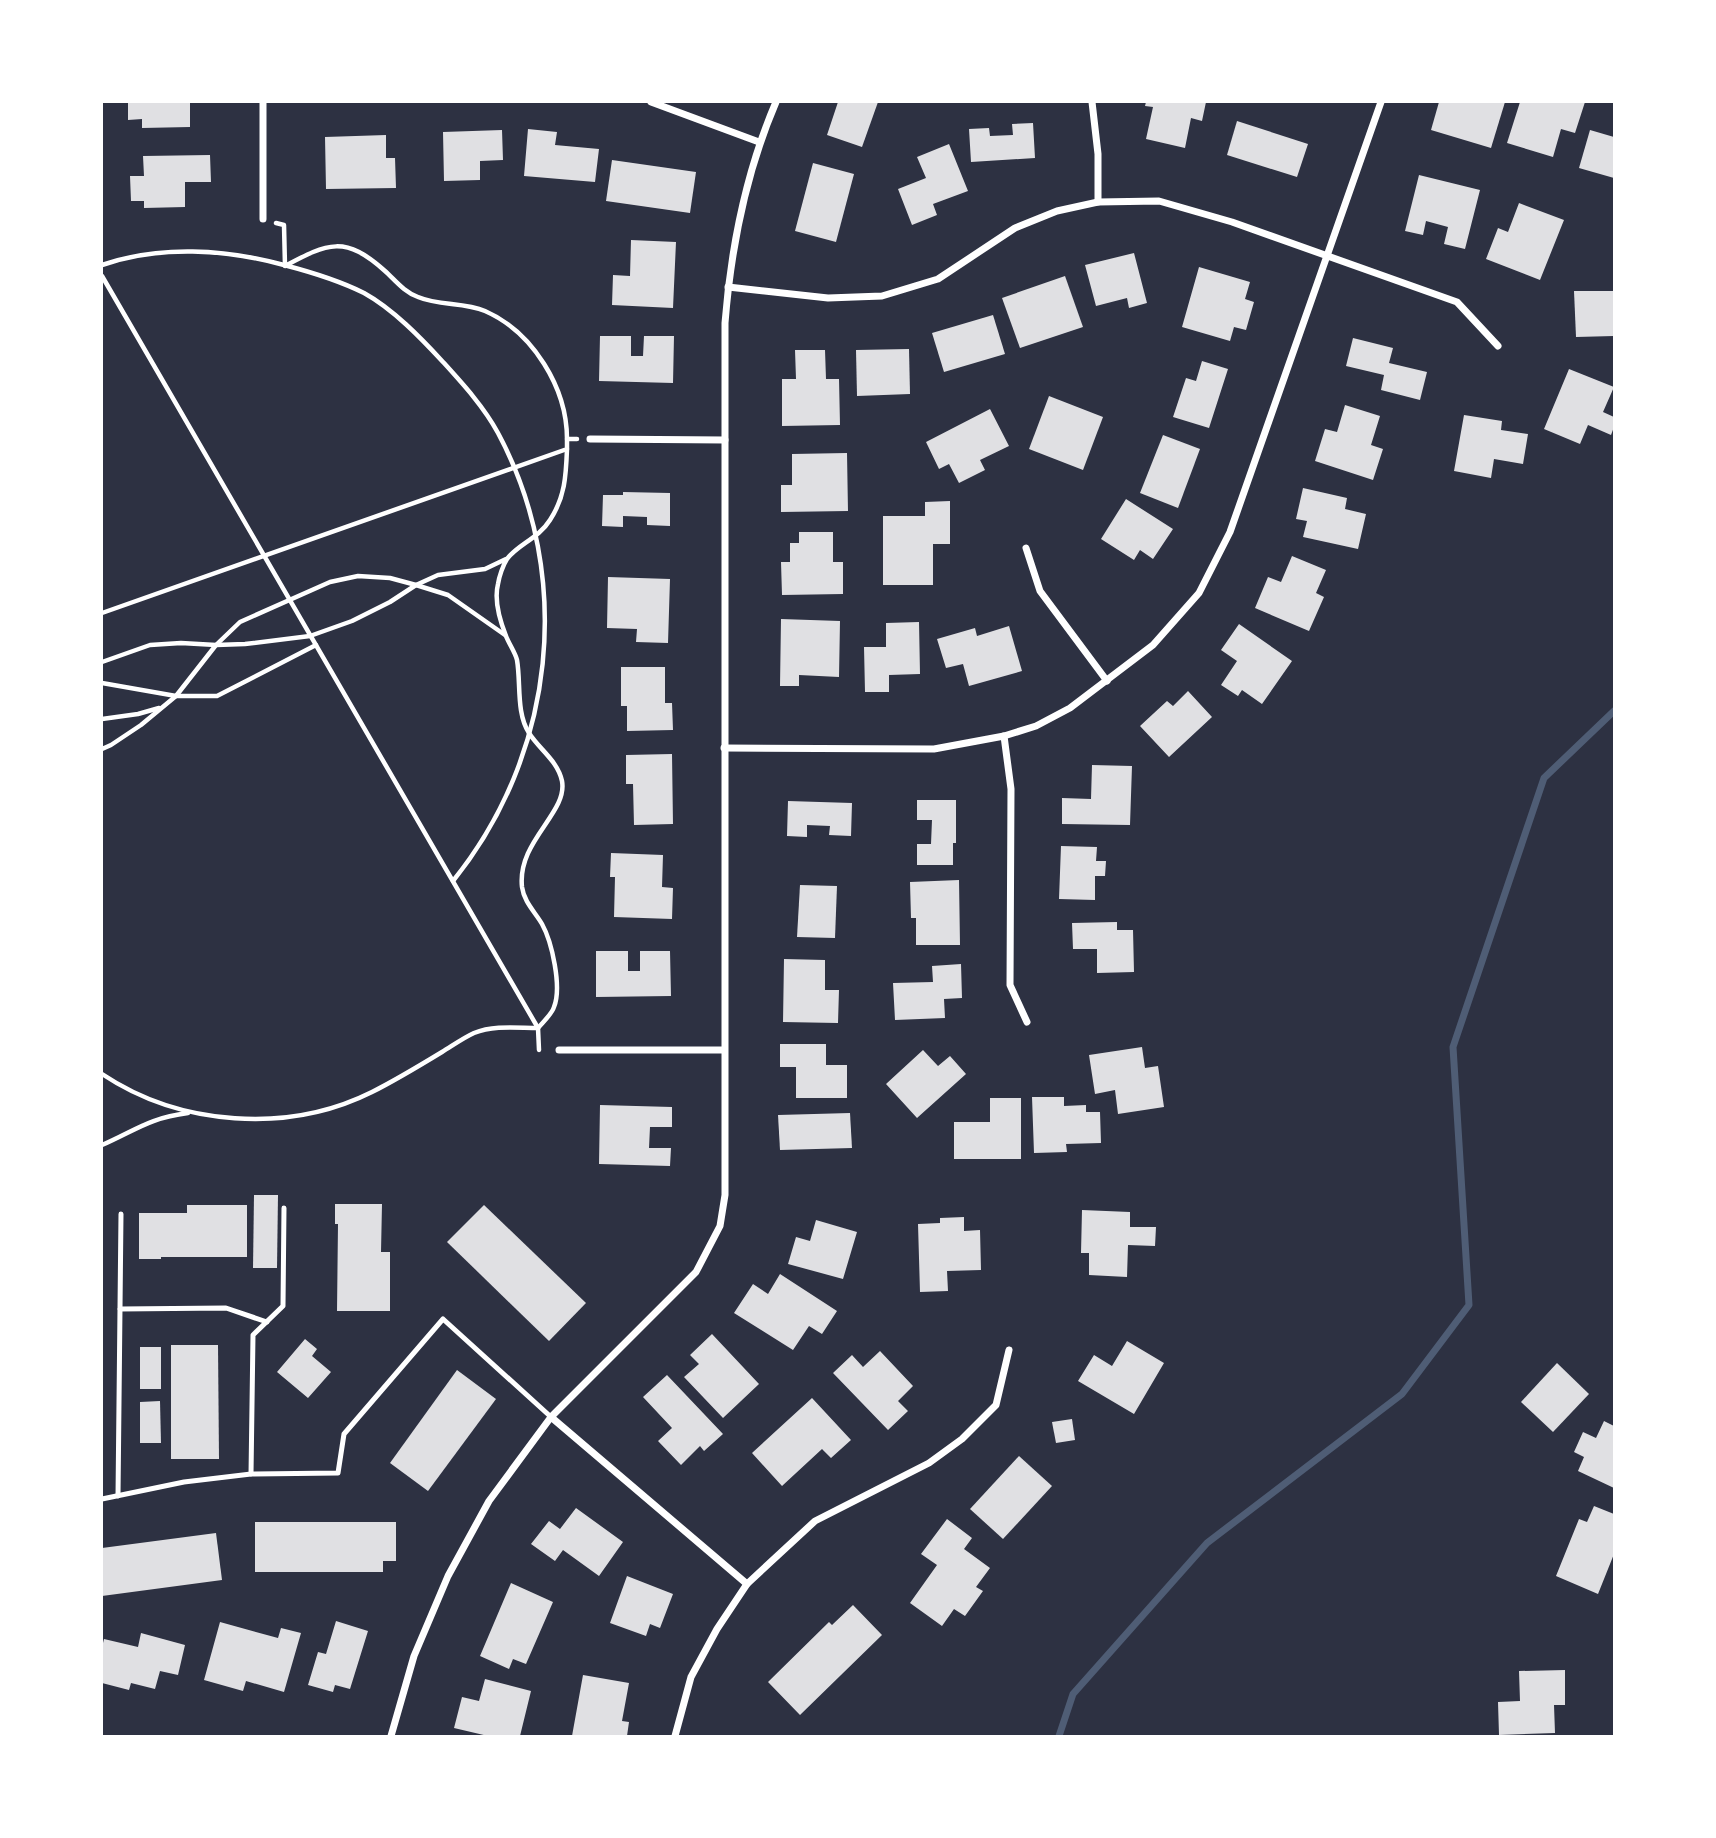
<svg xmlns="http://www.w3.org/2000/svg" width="1716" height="1838" viewBox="0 0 1716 1838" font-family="'Sofia Sans Condensed',sans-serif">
	<rect width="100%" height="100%" fill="#2d3142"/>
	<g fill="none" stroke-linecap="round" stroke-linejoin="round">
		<path stroke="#4f5d75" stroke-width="7" d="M1059,1736L1073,1694L1207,1543L1402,1394L1469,1305L1453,1047L1544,778L1614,711"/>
	</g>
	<g fill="#e0e0e3">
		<path d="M128,102H190V127L142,128V119L128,120Z"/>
		<path d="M838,102H878L862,147L827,135Z"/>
		<path d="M1146,102H1206L1202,121L1191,118L1185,148L1146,139L1153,107L1145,106Z"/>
		<path d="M1439,102H1505L1491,148L1431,130Z"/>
		<path d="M1520,102L1554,103L1555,102H1585L1575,133L1561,129L1553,157L1507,143Z"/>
		<path d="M1237,121L1308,144L1297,177L1227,155Z"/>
		<path d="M1033,123L1035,158L971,162L969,129L989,128L990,136L1013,135L1012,124Z"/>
		<path d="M528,129L557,132L555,145L599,149L595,182L524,176Z"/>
		<path d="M502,130L503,160L480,161V180L444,181L443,132Z"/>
		<path d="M1590,130L1614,137V178L1579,168Z"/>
		<path d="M386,135V158H395L396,188L326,189L325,137Z"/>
		<path d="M949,144L968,191L933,204L937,215L912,225L898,189L926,178L917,157Z"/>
		<path d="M210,155L211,182H185V207L144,208V201H131L130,176H144L143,156Z"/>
		<path d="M612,160L696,172L690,213L606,201Z"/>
		<path d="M813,163L854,174L836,242L795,231Z"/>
		<path d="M1419,175L1480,190L1465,249L1444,244L1448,227L1426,221L1423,235L1405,231Z"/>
		<path d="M1519,203L1564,220L1540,280L1486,259L1498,228L1508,232Z"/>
		<path d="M631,240L676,242L673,308L612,305L613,275L630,276Z"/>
		<path d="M1134,253L1147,303L1129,308L1127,298L1096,306L1085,265Z"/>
		<path d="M1199,267L1250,282L1245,299L1254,302L1246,330L1234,327L1230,341L1182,327Z"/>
		<path d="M1065,276L1083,327L1020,348L1002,298Z"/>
		<path d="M1574,291H1614V336L1576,337Z"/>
		<path d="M993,315L1005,354L944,372L932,333Z"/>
		<path d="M600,336H631V356H643L644,336H674L673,383L599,381Z"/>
		<path d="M1353,338L1393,348L1389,363L1427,372L1420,400L1381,390L1384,375L1346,366Z"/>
		<path d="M909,349L910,394L857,396L856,350Z"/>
		<path d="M795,350H825L826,379H839L840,425L782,426V379H796Z"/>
		<path d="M1202,361L1228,369L1209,428L1173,417L1186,378L1196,381Z"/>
		<path d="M1569,369L1614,387L1603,412L1614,417V427L1611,435L1588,425L1580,444L1544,429Z"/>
		<path d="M1049,396L1103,417L1083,470L1029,449Z"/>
		<path d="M1345,405L1380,416L1371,445L1383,449L1373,480L1315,461L1325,429L1337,432Z"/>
		<path d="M990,409L1009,446L980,460L985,470L959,483L949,464L939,469L926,442Z"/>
		<path d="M1464,415L1502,421L1501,430L1528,434L1523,464L1494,459L1491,478L1454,471Z"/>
		<path d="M1163,435L1200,449L1178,508L1140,493Z"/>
		<path d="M847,453L848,511L781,512V485H792V454Z"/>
		<path d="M1303,488L1347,498L1345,509L1366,514L1358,549L1303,537L1307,521L1296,519Z"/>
		<path d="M623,492L670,493V526L647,525V517L623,516V527L602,526L603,495H623Z"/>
		<path d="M1126,499L1173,529L1153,559L1140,550L1134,560L1101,539Z"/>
		<path d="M950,501V544H933V585H883V516H925V502Z"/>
		<path d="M799,532H833V562H843V594L782,595L781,562H790V543H799Z"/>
		<path d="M1292,556L1326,570L1316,593L1324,597L1309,631L1255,608L1268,577L1281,582Z"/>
		<path d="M608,577L670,579L668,643L636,642L637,629L607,628Z"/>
		<path d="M781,619L840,621L839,677L799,675V686H780Z"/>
		<path d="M919,622L920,674L889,675V692H865L864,647H886V623Z"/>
		<path d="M1239,624L1292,661L1262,704L1242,690L1238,696L1221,685L1237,661L1221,650Z"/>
		<path d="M1009,626L1022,671L969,686L963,664L946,668L937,639L975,628L977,636Z"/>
		<path d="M621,667H665V703H672L673,730L627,731V706H621Z"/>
		<path d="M1188,691L1212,717L1169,757L1140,726L1167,701L1173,706Z"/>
		<path d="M672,754L673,824L634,825L633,784H626V755Z"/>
		<path d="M1092,765L1132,766L1130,825L1062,824V798L1091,799Z"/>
		<path d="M917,800H956V843H953V865H917V844H931L932,820H917Z"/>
		<path d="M788,801L852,803L851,836L829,835L830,826L807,825V837L787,836Z"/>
		<path d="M1061,846L1097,847L1096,861H1106L1105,876H1095V900L1059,899Z"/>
		<path d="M611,853L663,855L662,887L673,888L672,919L614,917L615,877H610Z"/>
		<path d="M959,880L960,945H916V918H911L910,882Z"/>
		<path d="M800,885L837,886L835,938L797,937Z"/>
		<path d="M1117,922V930H1133L1134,972L1097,973V949H1073L1072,923Z"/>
		<path d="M596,951H628V971H640V951H670L671,996L596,997Z"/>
		<path d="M784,959L825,960V990H839L838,1023L783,1022Z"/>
		<path d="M961,964L962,998L944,999L945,1018L895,1020L893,983L933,982L932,966Z"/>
		<path d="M780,1044H826V1065H847V1098H796V1067H780Z"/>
		<path d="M1142,1047L1145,1068L1158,1066L1164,1107L1118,1114L1115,1090L1095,1094L1089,1055Z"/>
		<path d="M923,1050L938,1066L950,1056L966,1074L917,1118L886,1084Z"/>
		<path d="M1032,1097H1064V1106L1086,1105V1112H1100L1101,1143L1066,1144L1067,1152L1034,1153Z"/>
		<path d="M990,1098H1021V1159H954V1122H990Z"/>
		<path d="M600,1105L672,1107V1127H650L649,1148H671L670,1166L599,1164Z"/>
		<path d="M850,1113L852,1148L780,1150L778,1115Z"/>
		<path d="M254,1195H278L277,1268H253Z"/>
		<path d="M335,1204H382L381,1252H390V1311H337L338,1224H335Z"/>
		<path d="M187,1205H247V1257H161V1259H139V1213H187Z"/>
		<path d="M484,1205L586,1303L549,1341L447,1242Z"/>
		<path d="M1082,1210L1130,1212V1227H1156L1155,1246L1128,1245L1127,1277L1089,1275V1253H1081Z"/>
		<path d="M964,1217V1231L980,1230L981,1270L947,1271L948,1291L920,1292L918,1224L940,1223V1218Z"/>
		<path d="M816,1220L857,1232L843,1279L788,1264L796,1237L810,1241Z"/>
		<path d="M780,1274L837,1311L822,1334L809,1326L793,1350L734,1313L753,1284L768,1294Z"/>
		<path d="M712,1334L759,1384L723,1418L684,1377L699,1364L690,1355Z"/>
		<path d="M305,1339L317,1349L312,1356L331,1372L308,1398L277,1372Z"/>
		<path d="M1127,1341L1164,1363L1134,1414L1078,1381L1094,1355L1112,1366Z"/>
		<path d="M171,1345H218L219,1459H171Z"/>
		<rect x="140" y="1347" width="21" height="42"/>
		<path d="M880,1351L913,1386L898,1401L908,1411L888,1430L833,1373L852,1355L863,1367Z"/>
		<path d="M1557,1363L1589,1394L1553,1432L1521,1402Z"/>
		<path d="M457,1370L496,1399L428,1491L390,1463Z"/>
		<path d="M667,1375L723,1434L704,1451L700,1446L681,1465L658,1441L672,1428L643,1397Z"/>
		<path d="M812,1398L851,1440L831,1458L822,1449L782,1486L752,1453Z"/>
		<path d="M160,1401L161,1443H140V1402Z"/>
		<path d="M1072,1419L1075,1440L1056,1443L1052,1422Z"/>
		<path d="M1604,1421L1614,1426V1488L1578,1471L1584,1457L1574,1452L1583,1432L1596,1438Z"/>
		<path d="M1019,1456L1052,1486L1003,1539L970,1509Z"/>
		<path d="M1594,1506L1614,1514V1554L1598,1594L1556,1576L1579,1519L1587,1522Z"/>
		<path d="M576,1508L623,1542L599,1576L563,1550L555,1561L531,1544L549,1521L560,1529Z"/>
		<path d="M947,1519L972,1538L964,1549L990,1568L976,1587L983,1591L965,1616L954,1609L942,1626L910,1603L937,1565L921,1554Z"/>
		<path d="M255,1522H396V1561H383V1572H255Z"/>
		<path d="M216,1533L222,1580L102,1596V1548Z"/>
		<path d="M627,1576L673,1594L660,1628L650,1624L646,1636L610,1623Z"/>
		<path d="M511,1583L553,1602L526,1664L513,1659L509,1669L480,1656Z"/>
		<path d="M853,1605L882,1635L800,1715L768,1682L829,1622L832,1625Z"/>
		<path d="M336,1621L368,1631L350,1689L335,1685L333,1692L308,1685L318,1652L326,1654Z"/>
		<path d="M220,1622L278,1638L281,1628L301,1633L284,1692L246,1681L243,1691L204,1680Z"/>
		<path d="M141,1633L185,1645L178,1675L160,1671L155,1689L131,1683L129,1690L102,1683V1647L104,1639L138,1647Z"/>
		<path d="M1565,1670V1705H1554L1555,1733L1499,1735L1498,1702L1520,1701L1519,1671Z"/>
		<path d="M583,1675L629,1683L622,1721L629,1722L627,1736H572Z"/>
		<path d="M485,1679L531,1691L520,1736H488L454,1728L462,1697L479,1701Z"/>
	</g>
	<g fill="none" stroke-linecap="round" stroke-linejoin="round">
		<g stroke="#fff" stroke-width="4.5">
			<path d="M276,223L284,225L285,266C328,243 345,235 385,271C395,280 404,292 418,297C439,306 464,302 485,311C533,332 567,388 567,439"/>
			<path d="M102,265C160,245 225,249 284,265C311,272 338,280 364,293C393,309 421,338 443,362C463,384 484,407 498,433C575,577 555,755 453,881"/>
			<path d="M102,276L538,1028L539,1050"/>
			<path d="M102,613L567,449V439H577"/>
			<path d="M102,662L150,645L181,643L216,645L245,644L310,636L352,621L390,602L416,585L438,575L485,569L506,559"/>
			<path d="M102,683L176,696H217L316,645"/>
			<path d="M102,719L138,714L159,708"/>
			<path d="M102,749L111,745L141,725L176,696L216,645L240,622L330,582L358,576L390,578L416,585L448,595L505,635"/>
			<path d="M102,1074C180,1126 288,1134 372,1092C396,1080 419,1066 442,1052C452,1046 463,1038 474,1033C494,1025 517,1028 538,1028C543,1022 552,1014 554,1007C562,987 552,942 542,924C535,912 524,902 522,887C517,841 568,813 562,781C558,761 539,749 529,733C516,713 521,683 517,660C515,652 509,644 506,636C500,621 494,600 498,584C499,577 503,565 507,559C517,545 539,538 550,520C565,497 566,476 567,449"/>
			<path d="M102,1145C136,1130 149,1118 188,1113"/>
		</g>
		<g stroke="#fff" stroke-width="5">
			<path d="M120,1309L226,1308L267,1322"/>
			<path d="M251,1474L253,1335L283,1306L284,1208"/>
			<path d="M118,1496L121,1214"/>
			<path d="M102,1499L184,1482L251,1474L338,1473L344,1434L443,1319L551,1417"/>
		</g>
		<g stroke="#fff" stroke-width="7">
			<path d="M263,102V219"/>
			<path d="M651,102L759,142"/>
			<path d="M1092,102L1098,154V202"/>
			<path d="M728,287L828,298L882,296L938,279L1015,228L1057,211L1098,202L1159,201L1232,222L1457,302L1498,346"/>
			<path d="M590,439L725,440"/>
			<path d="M1026,548L1040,591L1107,681"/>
			<path d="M1004,736L1011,789L1010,985L1027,1022"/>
			<path d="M724,748L934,749L1004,736L1036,726L1070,708L1153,645L1199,593L1230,532L1381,102"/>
			<path d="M559,1050H724"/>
			<path d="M551,1417L747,1584"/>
			<path d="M391,1736L414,1656L448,1576L489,1501L551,1417L696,1272L720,1226L725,1195V323C731,247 746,172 776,102"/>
			<path d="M675,1736L691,1677L717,1629L747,1584L815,1521L929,1463L962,1439L996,1405L1009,1350"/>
		</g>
	</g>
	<rect width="1716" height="1838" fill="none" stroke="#ffffff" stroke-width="206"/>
</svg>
